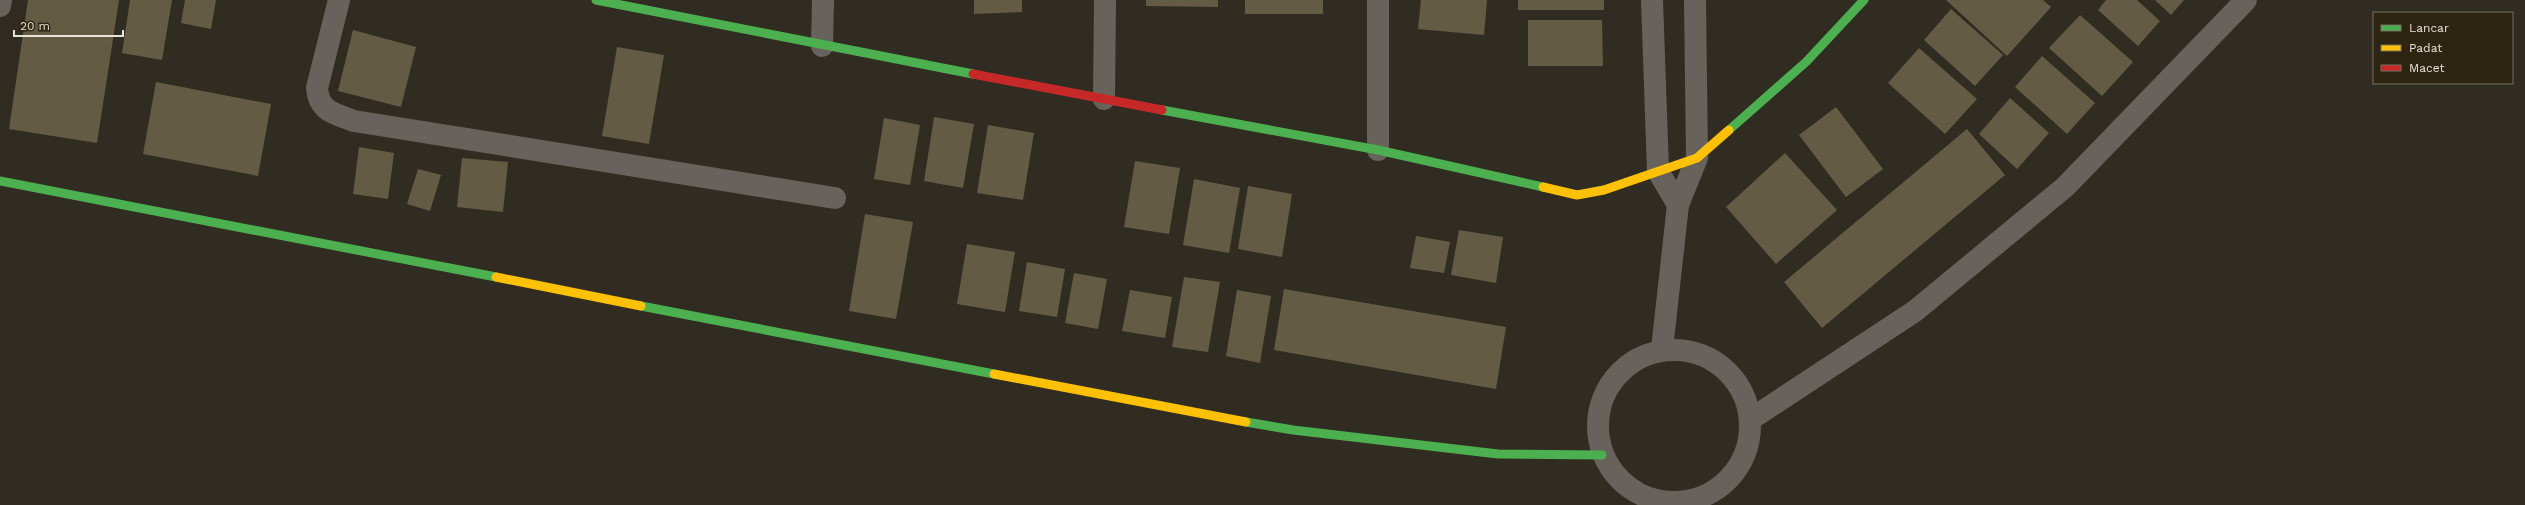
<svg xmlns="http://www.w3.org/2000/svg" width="2525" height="505" viewBox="0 0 2525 505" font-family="'Work Sans',sans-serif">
	<rect width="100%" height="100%" fill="#312c21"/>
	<g fill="#645b45">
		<path d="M28,0H119L97,143L9,129Z"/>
		<path d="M130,0H172L162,60L122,53Z"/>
		<path d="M185,0H216L211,29L181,23Z"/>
		<path d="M974,0H1022V12L974,14Z"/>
		<path d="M1146,0H1218V7L1146,6Z"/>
		<rect x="1245" y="0" width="78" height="14"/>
		<path d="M1421,0H1487L1484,35L1418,29Z"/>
		<rect x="1518" y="0" width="86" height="10"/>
		<path d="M1946,0H2043L2051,7L2007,56Z"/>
		<path d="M2106,0H2137L2160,21L2138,46L2098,10Z"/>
		<path d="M2155,0H2184L2171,15Z"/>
		<path d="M1951,9L2003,55L1975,86L1924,40Z"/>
		<path d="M2080,15L2133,62L2102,96L2049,48Z"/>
		<path d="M1528,20H1602L1603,66H1528Z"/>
		<path d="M353,30L416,47L401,107L338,91Z"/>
		<path d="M617,47L664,55L649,144L602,136Z"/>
		<path d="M1919,48L1977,99L1945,134L1888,83Z"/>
		<path d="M2042,56L2095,103L2067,134L2015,87Z"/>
		<path d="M156,82L271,104L258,176L143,154Z"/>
		<path d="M2010,98L2049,133L2017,169L1979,134Z"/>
		<path d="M1836,107L1883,169L1846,197L1799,135Z"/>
		<path d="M934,117L974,124L963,188L924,181Z"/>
		<path d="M884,118L920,125L910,185L874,179Z"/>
		<path d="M988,125L1034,133L1023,200L977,193Z"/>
		<path d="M1967,129L2005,175L1822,328L1784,282Z"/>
		<path d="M359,147L394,153L388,199L353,194Z"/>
		<path d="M1785,153L1837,210L1776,264L1726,207Z"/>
		<path d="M462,158L508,162L503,212L457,207Z"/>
		<path d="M1135,161L1180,168L1169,234L1124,227Z"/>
		<path d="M418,169L441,175L430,211L407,204Z"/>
		<path d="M1194,179L1240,188L1229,253L1183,245Z"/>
		<path d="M1248,186L1292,194L1282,257L1238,249Z"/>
		<path d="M865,214L913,222L896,319L849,311Z"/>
		<path d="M1459,230L1503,237L1496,283L1451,275Z"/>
		<path d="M1416,236L1450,242L1444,273L1410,268Z"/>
		<path d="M967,244L1015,252L1005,312L957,304Z"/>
		<path d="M1027,262L1065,269L1057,317L1019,311Z"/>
		<path d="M1074,273L1107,279L1098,329L1065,323Z"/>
		<path d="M1184,277L1220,282L1208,352L1172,347Z"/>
		<path d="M1284,289L1506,327L1496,389L1274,350Z"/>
		<path d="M1130,290L1172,297L1165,338L1122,331Z"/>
		<path d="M1237,290L1271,296L1260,363L1226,356Z"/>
	</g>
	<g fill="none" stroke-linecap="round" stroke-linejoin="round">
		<g stroke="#67625b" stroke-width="22">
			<path d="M339,0L317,88C319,112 334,113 354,121L835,198"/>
			<path d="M1652,0L1658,171L1678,205"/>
			<path d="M0,6L1,0"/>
			<path d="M822,46L823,0"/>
			<path d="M1104,99L1105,0"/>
			<path d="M1378,150V0"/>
			<path d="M1662,349L1678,205L1697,158L1695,0"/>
			<circle cx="1674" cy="426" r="76"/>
			<path d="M1751,419L1915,311L2065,187L2246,0"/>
		</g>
		<g stroke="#4caf50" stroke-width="9">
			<path d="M596,0L973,74"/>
			<path d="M1162,110L1378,150L1543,187"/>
			<path d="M1729,130L1806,62L1864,0"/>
			<path d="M0,181L496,277"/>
			<path d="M641,306L994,374"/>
			<path d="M1246,422L1293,430L1498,454L1602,455"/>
		</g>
		<g stroke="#ffc107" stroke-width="9">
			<path d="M1543,187L1577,195L1604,190L1697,158L1729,130"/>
			<path d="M496,277L641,306"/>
			<path d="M994,374L1246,422"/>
		</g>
		<path stroke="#c62828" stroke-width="9" d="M973,74L1162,110"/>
	</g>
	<rect x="2373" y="12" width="140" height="72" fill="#2d2412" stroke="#787061"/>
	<rect x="2381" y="25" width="20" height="6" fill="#4caf50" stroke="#787061"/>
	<text x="2409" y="32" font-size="12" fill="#e8e3d7">Lancar</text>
	<rect x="2381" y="45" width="20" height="6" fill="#ffc107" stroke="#787061"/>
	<text x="2409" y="52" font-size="12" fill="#e8e3d7">Padat</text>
	<rect x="2381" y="65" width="20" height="6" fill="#c62828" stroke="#787061"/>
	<text x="2409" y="72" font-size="12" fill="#e8e3d7">Macet</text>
	<path d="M14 30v6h109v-6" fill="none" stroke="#e8e3d7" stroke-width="2"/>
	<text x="20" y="30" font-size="12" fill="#e8e3d7" stroke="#2d2412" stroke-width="3" paint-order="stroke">20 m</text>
</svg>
